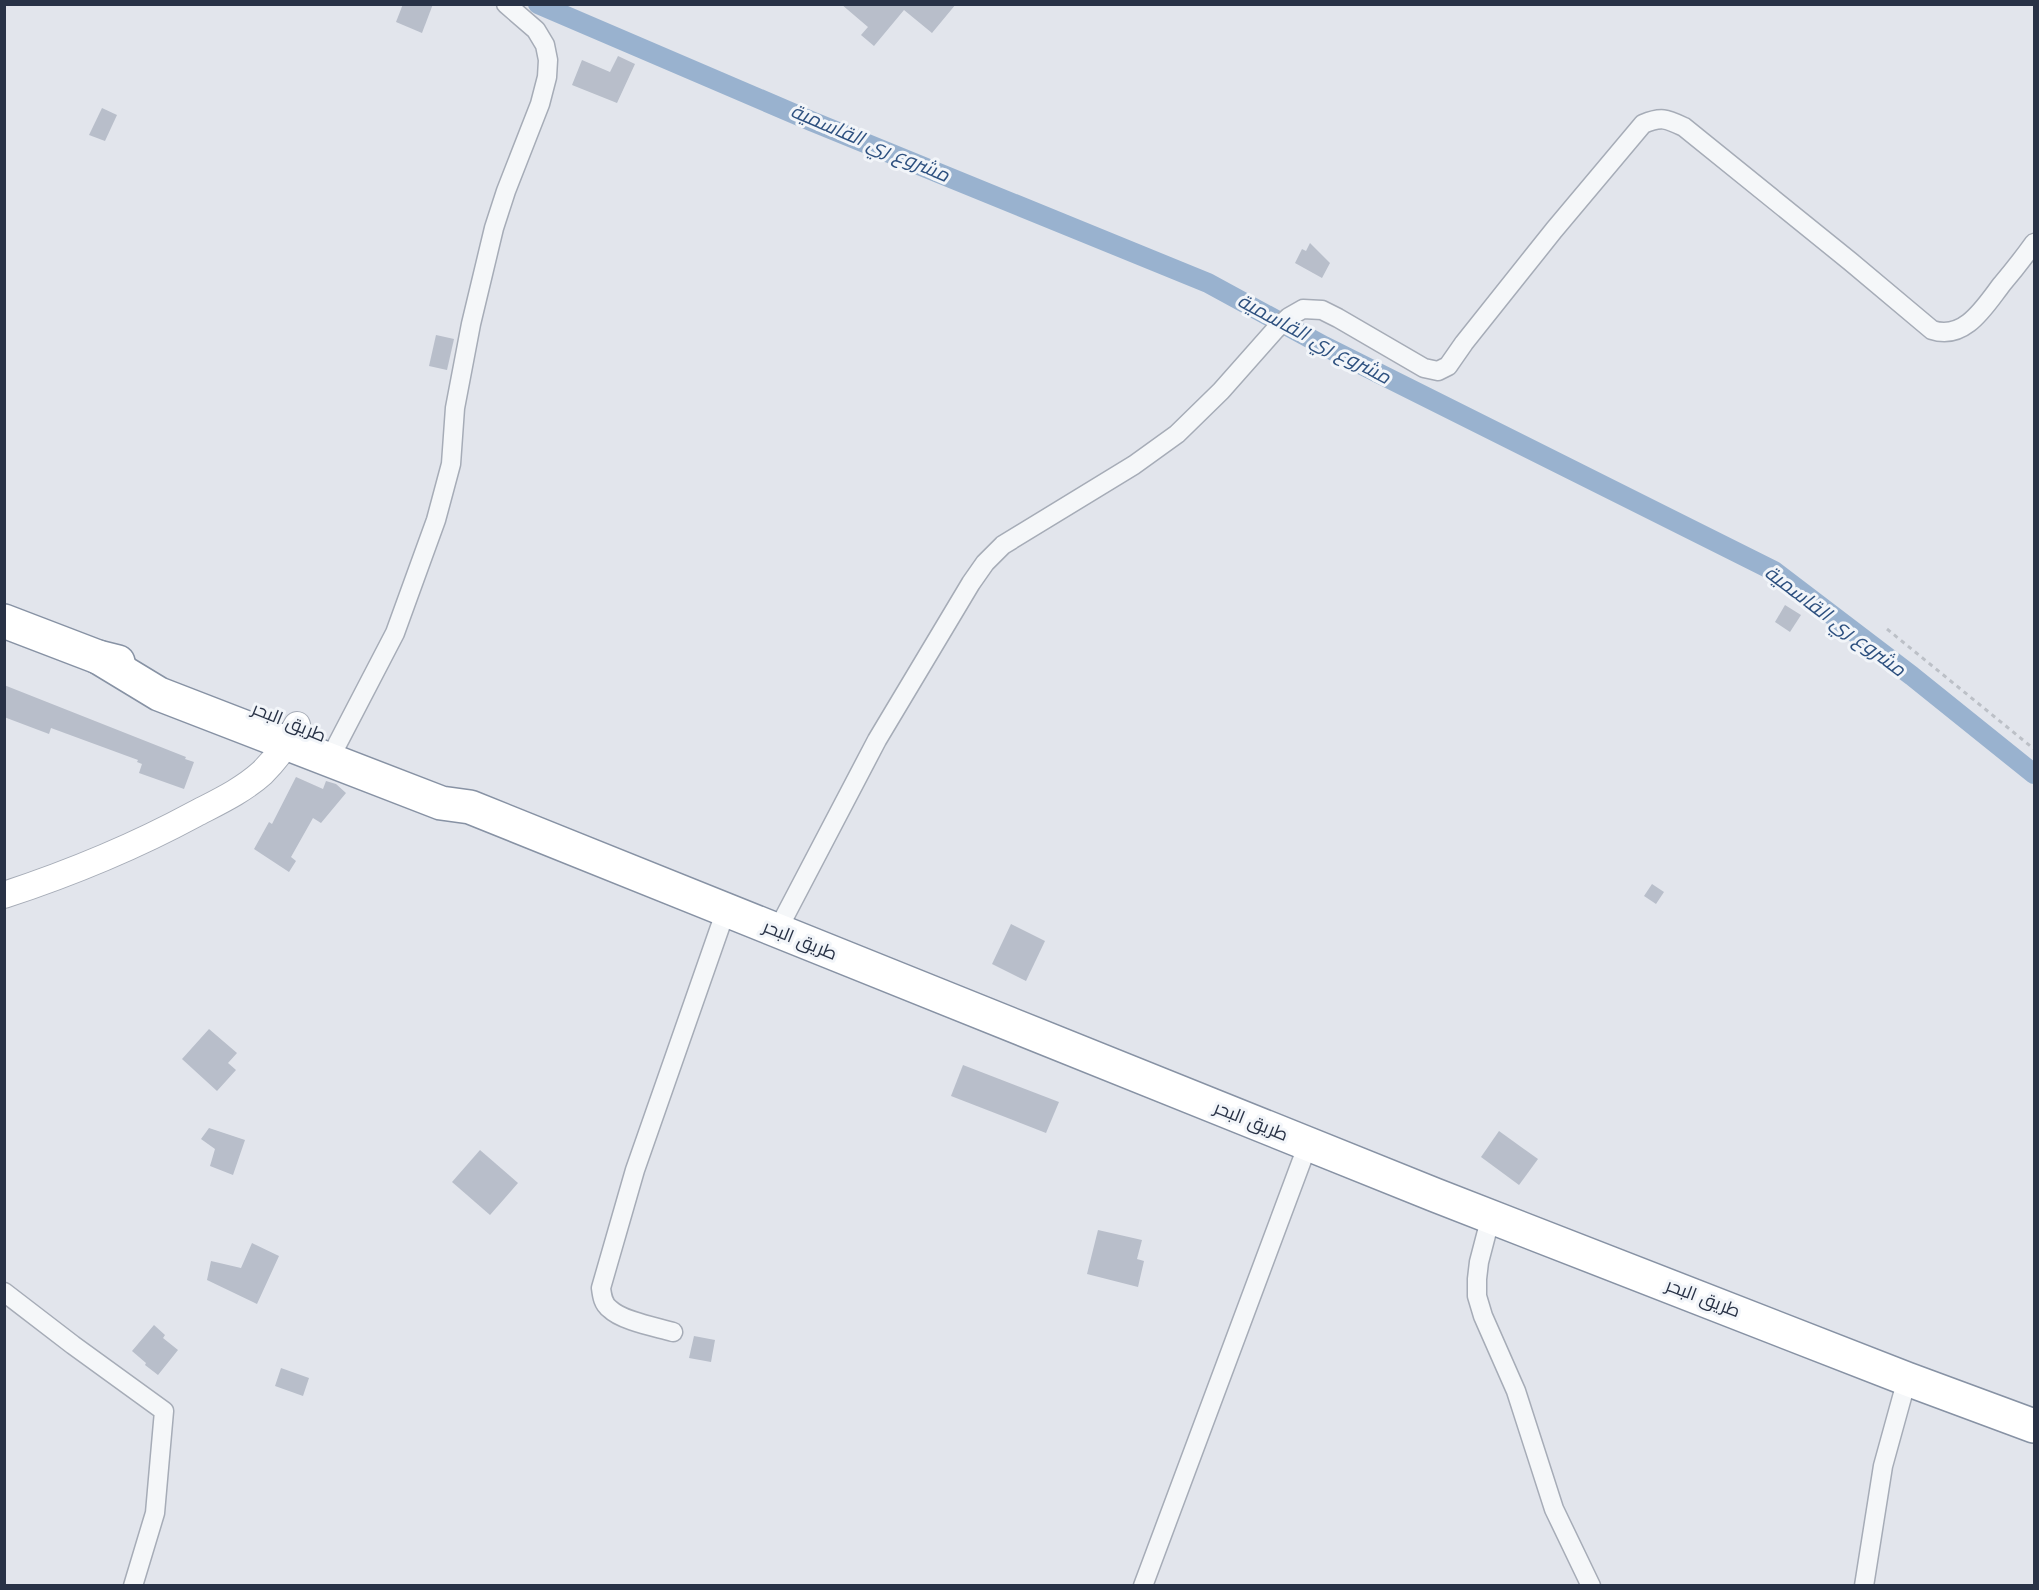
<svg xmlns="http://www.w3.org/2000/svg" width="2039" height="1590" viewBox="0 0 2039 1590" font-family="Jost,Cairo,sans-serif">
	<rect width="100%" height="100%" fill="#e2e5ec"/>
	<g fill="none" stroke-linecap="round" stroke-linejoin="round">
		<path stroke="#99b2cf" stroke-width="20" d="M538,4L811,121L1208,283L1324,346L1774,571L1912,676L2034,774"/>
	</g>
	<g fill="#b8beca">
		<path d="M403,4H433L422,33L396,22Z"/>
		<path d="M841,4H956L932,33L904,10L874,46L861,35L868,27Z"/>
		<path d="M618,56L635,64L617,103L572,85L582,60L610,72Z"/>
		<path d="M102,108L117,115L105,141L89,135Z"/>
		<path d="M1310,243L1330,263L1322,278L1295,263L1302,249L1306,251Z"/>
		<path d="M436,335L454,339L447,370L429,366Z"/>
		<path d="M1785,605L1801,615L1790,632L1775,622Z"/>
		<path d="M4,685L186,757L185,759L194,762L184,789L139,773L142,764L137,762L138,760L51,728L49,734L4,717Z"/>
		<path d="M296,777L323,789L326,781L336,784L346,793L321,823L313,818L291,857L296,861L289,872L254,849L269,822L272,824Z"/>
		<path d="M1652,884L1664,892L1656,904L1644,896Z"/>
		<path d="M1011,924L1045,941L1026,981L992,964Z"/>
		<path d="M209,1029L237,1053L228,1063L236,1070L217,1091L182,1059Z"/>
		<path d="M963,1065L1059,1102L1046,1133L951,1096Z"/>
		<path d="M209,1128L245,1140L233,1175L210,1166L215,1149L201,1139Z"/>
		<path d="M1499,1131L1538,1159L1519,1185L1481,1157Z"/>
		<path d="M480,1150L518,1183L490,1215L452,1182Z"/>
		<path d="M1098,1230L1142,1240L1137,1259L1144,1261L1138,1287L1087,1274Z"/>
		<path d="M252,1243L279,1256L257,1304L207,1280L211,1261L241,1268Z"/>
		<path d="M154,1325L165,1335L163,1338L178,1350L158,1375L145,1365L146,1363L132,1351Z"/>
		<path d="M694,1336L715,1340L711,1362L689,1358Z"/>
		<path d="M281,1368L309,1378L303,1396L275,1386Z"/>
	</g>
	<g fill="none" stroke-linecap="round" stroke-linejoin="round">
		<g stroke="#a6acb7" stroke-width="21">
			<g id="street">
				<path d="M329,760L395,633L436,520L451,464L455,408L471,324L494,228L506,191L540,104L547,77L548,60L545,45L536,30L506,4"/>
				<path d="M777,931L877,740L971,583L985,563L1003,545L1134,465L1177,434L1221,391L1275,330L1289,317L1303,309L1322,310L1338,318L1424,368L1438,371L1448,366L1464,343L1554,230L1643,124C1662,116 1667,119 1684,127L1851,262L1932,330C1965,341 1985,306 2002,284C2013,271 2024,257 2034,243"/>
				<path d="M1491,1216L1479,1262L1477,1279V1296L1483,1316L1516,1391L1554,1509L1591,1586"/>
				<path d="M4,1292L73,1345L164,1411L155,1513L133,1586"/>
				<path d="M673,1332C656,1327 622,1321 610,1309C603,1304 602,1296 601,1288L635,1170L726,910"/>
				<path d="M1143,1586L1308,1144"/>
				<path d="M1864,1586L1883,1466L1907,1379"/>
			</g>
		</g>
		<g stroke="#a6acb7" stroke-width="28">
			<path id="secondary" d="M4,895C71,873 134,847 195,814C218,802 242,791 262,773C276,759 288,743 297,725"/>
		</g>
		<g stroke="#8792a4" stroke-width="36">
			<g id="highway">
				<path d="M4,621L98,657L118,662"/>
				<path d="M98,657L159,694L441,803L470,807L1435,1195L1907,1379L2034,1426"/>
			</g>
		</g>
		<path stroke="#bcc0c7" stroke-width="3" stroke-dasharray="4.5 4.5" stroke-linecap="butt" d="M1887,629L2034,749"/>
		<use href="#street" stroke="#f5f7f9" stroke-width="18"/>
		<use href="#secondary" stroke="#fff" stroke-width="26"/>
		<use href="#highway" stroke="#fff" stroke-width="33"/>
	</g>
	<g text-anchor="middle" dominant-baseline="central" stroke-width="6" stroke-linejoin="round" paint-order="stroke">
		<g font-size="18" fill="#283246" stroke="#f2f5f9">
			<text transform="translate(289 722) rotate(22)">طريق البحر</text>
			<text transform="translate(800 940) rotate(22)">طريق البحر</text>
			<text transform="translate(1251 1121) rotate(22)">طريق البحر</text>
			<text transform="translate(1703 1298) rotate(21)">طريق البحر</text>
		</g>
		<g font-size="20" font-style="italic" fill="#2d507f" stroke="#f2f5f9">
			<text transform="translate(870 143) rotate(23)">مشروع ري القاسمية</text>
			<text transform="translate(1314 339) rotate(28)">مشروع ري القاسمية</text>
			<text transform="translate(1835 621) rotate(37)">مشروع ري القاسمية</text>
		</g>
	</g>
	<rect width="2039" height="1590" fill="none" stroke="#283246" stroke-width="12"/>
</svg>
